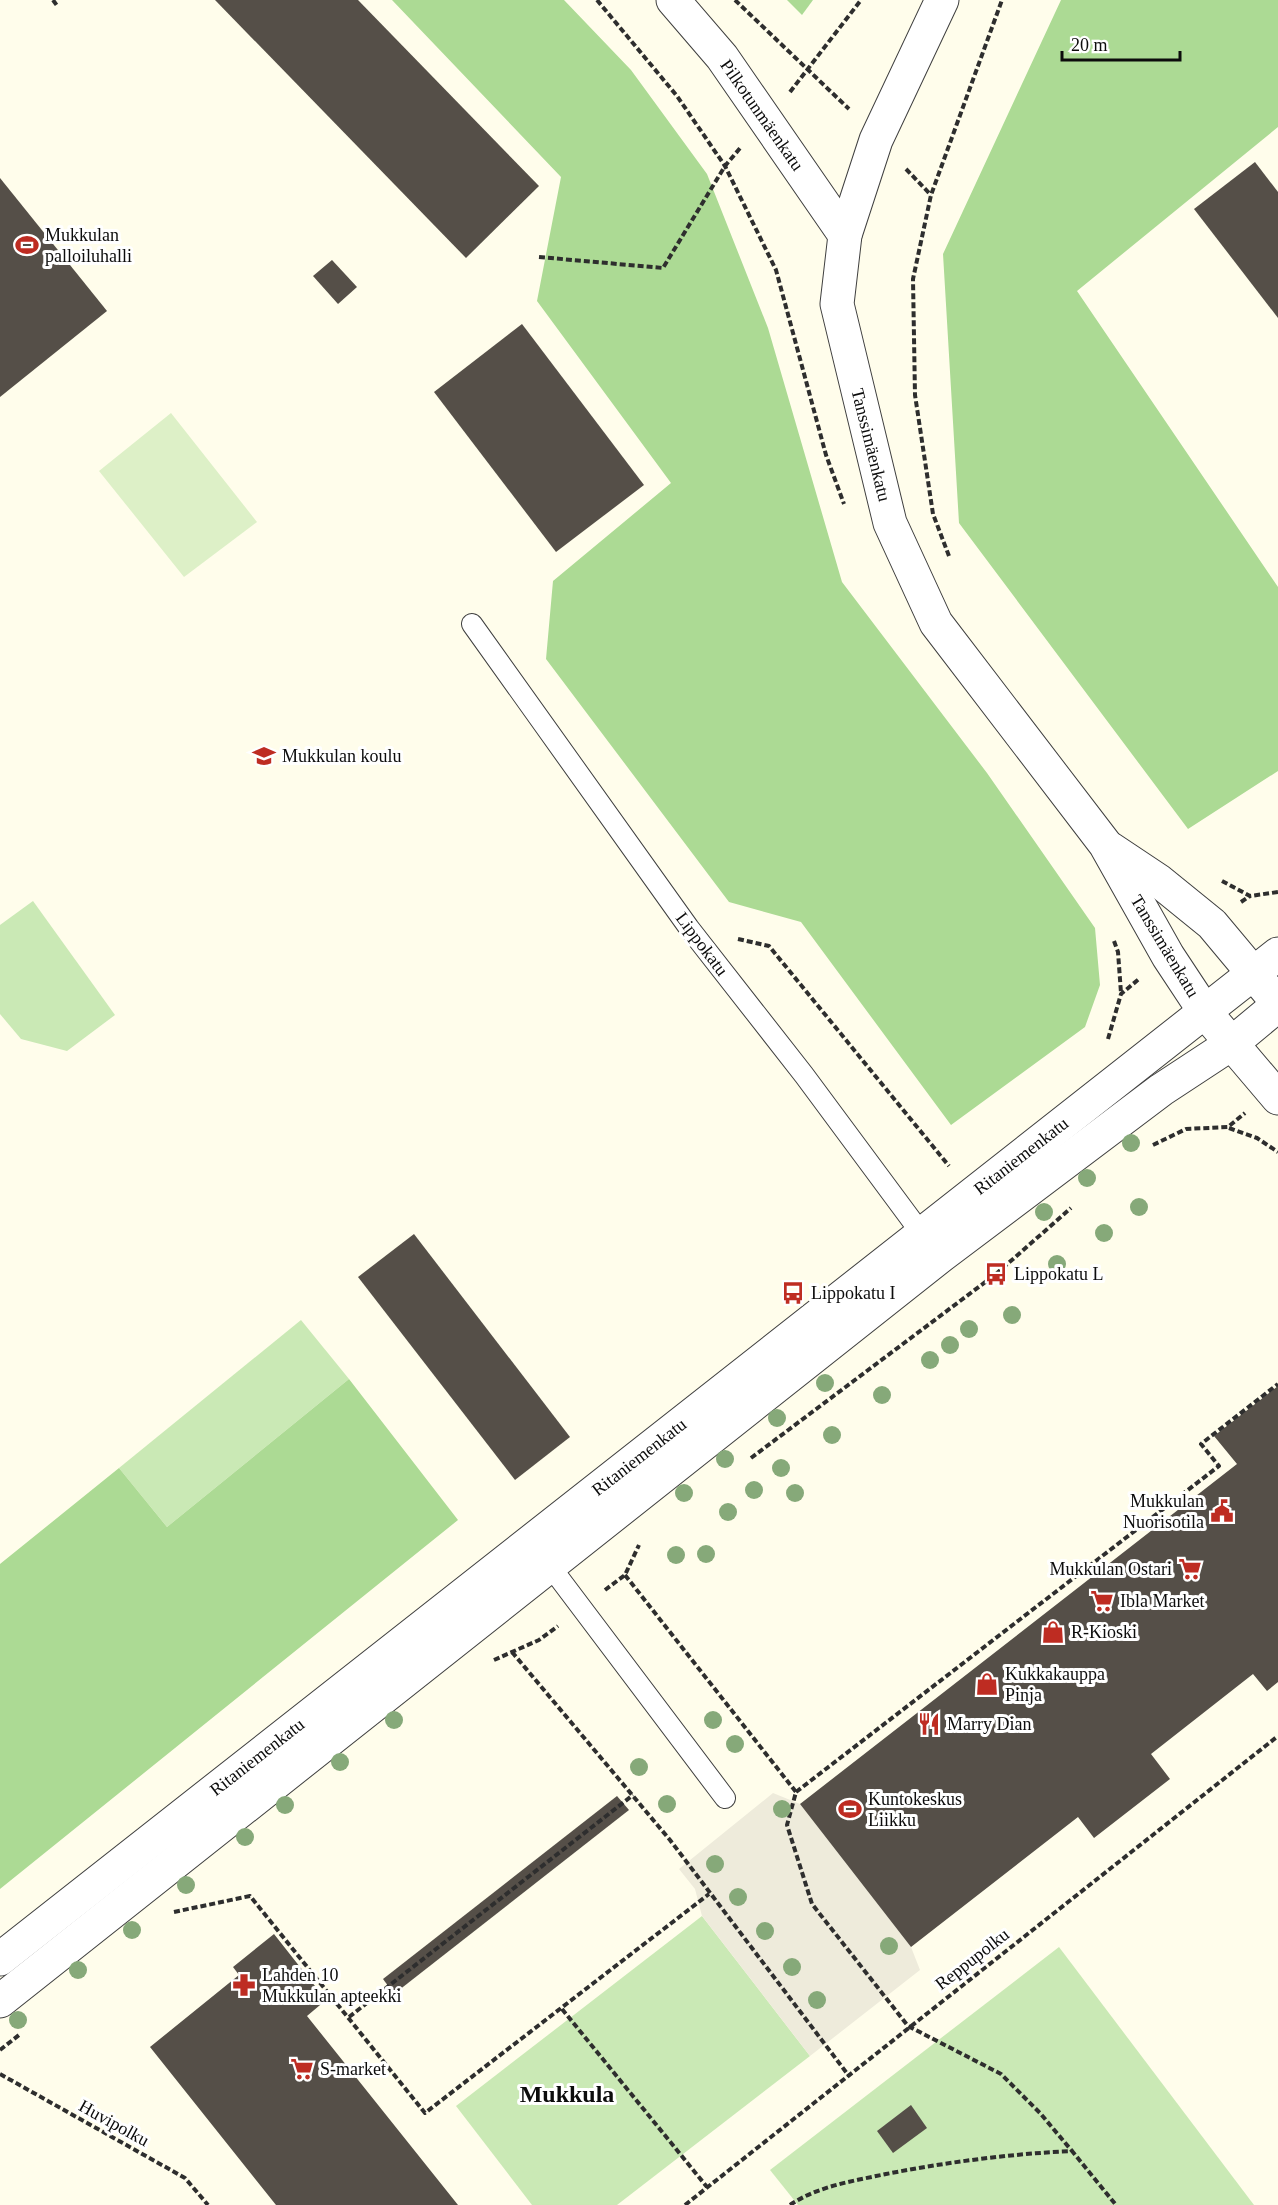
<svg xmlns="http://www.w3.org/2000/svg" width="1278" height="2205" viewBox="0 0 1278 2205" font-family="'Times New Roman',serif">
	<rect width="100%" height="100%" fill="#fffdeb"/>
	<g fill="#cae9b5">
		<path d="M33,901L115,1015L67,1051L21,1039L0,1014V925Z"/>
		<path d="M301,1320L349,1379L167,1527L119,1468Z"/>
		<path d="M702,1916L810,2056L617,2205H532L456,2106Z"/>
		<path d="M1059,1947L1254,2205H798L770,2170Z"/>
	</g>
	<g fill="#acda94">
		<path d="M392,0H564L631,70L707,174L768,328L842,582L987,773L1095,928L1100,985L1085,1027L951,1125L801,922L729,902L546,659L553,581L671,483L537,301L561,177Z"/>
		<path d="M787,0H813L802,15Z"/>
		<path d="M1061,0H1278V127L1077,291L1278,587V771L1188,829L959,523L943,254Z"/>
		<path d="M349,1379L458,1520L0,1889V1564L119,1468L167,1527Z"/>
	</g>
	<path fill="#ddf0c7" d="M171,413L257,522L184,577L99,471Z"/>
	<path fill="#eeebdb" d="M773,1793L800,1804L911,1947L920,1970L810,2056L702,1916L695,1889L679,1869Z"/>
	<g fill="#554f48">
		<path d="M215,0H358L539,186L466,258Z"/>
		<path d="M1255,162L1278,192V318L1194,209Z"/>
		<path d="M0,178L107,311L0,397Z"/>
		<path d="M332,260L357,287L338,304L313,276Z"/>
		<path d="M522,324L644,485L556,552L434,392Z"/>
		<path d="M414,1234L570,1437L515,1480L358,1277Z"/>
		<path d="M1278,1386V1682L1267,1691L1253,1674L1151,1754L1170,1779L1094,1838L1078,1817L911,1947L800,1804L1237,1464L1214,1436Z"/>
		<path d="M617,1796L629,1810L394,1994L383,1979Z"/>
		<path d="M274,1934L326,2000L307,2016L458,2205H276L150,2047L239,1975L233,1967Z"/>
		<path d="M911,2105L927,2128L893,2153L877,2131Z"/>
	</g>
	<g fill="none" stroke-linecap="round" stroke-linejoin="round">
		<g stroke="#3f3f3f" stroke-width="22">
			<g id="service">
				<path d="M472,624L689,928L804,1075L927,1241"/>
				<path d="M544,1558L725,1798"/>
			</g>
		</g>
		<g stroke="#3f3f3f" stroke-width="35">
			<g id="minor">
				<path d="M673,0L722,57L845,235"/>
				<path d="M942,0L876,140L845,235L837,304L890,523L936,623L1105,844L1168,956L1205,1012L1278,1098"/>
				<path d="M1111,849L1159,881L1212,924L1278,1003"/>
			</g>
		</g>
		<g stroke="#3f3f3f" stroke-width="35">
			<g id="tertiary">
				<path d="M0,1959L1278,954"/>
				<path d="M0,2001L942,1255L1161,1090L1231,1044L1278,1005"/>
			</g>
		</g>
		<g stroke="#2e2e2e" stroke-width="4" stroke-dasharray="6 3" stroke-linecap="butt">
			<path d="M53,0L58,7"/>
			<path d="M597,0L677,96L725,166L776,270L826,455L844,504"/>
			<path d="M735,0L849,109"/>
			<path d="M790,92L861,0"/>
			<path d="M906,169L931,195"/>
			<path d="M539,257L663,268L725,166L741,147"/>
			<path d="M949,556L933,514L915,395L913,279L931,195L1002,0"/>
			<path d="M1222,881L1250,896L1278,892"/>
			<path d="M1241,902L1250,896"/>
			<path d="M738,939L769,946L949,1166"/>
			<path d="M1114,941L1118,952L1121,993"/>
			<path d="M1108,1039L1121,994L1139,979"/>
			<path d="M1229,1128L1257,1138L1278,1152"/>
			<path d="M1153,1145L1186,1129L1228,1127L1245,1113"/>
			<path d="M751,1458L996,1274L1071,1208"/>
			<path d="M625,1575L796,1792L787,1825L812,1904L908,2026L1001,2074L1040,2113L1072,2151"/>
			<path d="M605,1590L625,1575L639,1545"/>
			<path d="M512,1652L670,1840L849,2076"/>
			<path d="M494,1660L539,1640L558,1626"/>
			<path d="M796,1792L1219,1466L1201,1444L1278,1384"/>
			<path d="M174,1912L250,1896L425,2113L709,1894"/>
			<path d="M562,2009L707,2187"/>
			<path d="M349,2017L633,1795"/>
			<path d="M0,2050L19,2035"/>
			<path d="M0,2074L185,2178L208,2205"/>
			<path d="M685,2205L1278,1736"/>
			<path d="M790,2205C818,2186 853,2181 886,2174C948,2162 1009,2154 1072,2151L1116,2205"/>
		</g>
		<use href="#service" stroke="#fff" stroke-width="20"/>
		<use href="#minor" stroke="#fff" stroke-width="33"/>
		<use href="#tertiary" stroke="#fff" stroke-width="33"/>
	</g>
	<g fill="#86a979">
		<circle cx="1131" cy="1143" r="9"/>
		<circle cx="1087" cy="1178" r="9"/>
		<circle cx="1139" cy="1207" r="9"/>
		<circle cx="1044" cy="1212" r="9"/>
		<circle cx="1104" cy="1233" r="9"/>
		<circle cx="1057" cy="1264" r="9"/>
		<circle cx="1012" cy="1315" r="9"/>
		<circle cx="969" cy="1329" r="9"/>
		<circle cx="950" cy="1345" r="9"/>
		<circle cx="930" cy="1360" r="9"/>
		<circle cx="825" cy="1383" r="9"/>
		<circle cx="882" cy="1395" r="9"/>
		<circle cx="777" cy="1418" r="9"/>
		<circle cx="832" cy="1435" r="9"/>
		<circle cx="725" cy="1459" r="9"/>
		<circle cx="781" cy="1468" r="9"/>
		<circle cx="754" cy="1490" r="9"/>
		<circle cx="684" cy="1493" r="9"/>
		<circle cx="795" cy="1493" r="9"/>
		<circle cx="728" cy="1512" r="9"/>
		<circle cx="706" cy="1554" r="9"/>
		<circle cx="676" cy="1555" r="9"/>
		<circle cx="394" cy="1720" r="9"/>
		<circle cx="713" cy="1720" r="9"/>
		<circle cx="735" cy="1744" r="9"/>
		<circle cx="340" cy="1762" r="9"/>
		<circle cx="639" cy="1767" r="9"/>
		<circle cx="667" cy="1804" r="9"/>
		<circle cx="285" cy="1805" r="9"/>
		<circle cx="782" cy="1809" r="9"/>
		<circle cx="245" cy="1837" r="9"/>
		<circle cx="715" cy="1864" r="9"/>
		<circle cx="186" cy="1885" r="9"/>
		<circle cx="738" cy="1897" r="9"/>
		<circle cx="132" cy="1930" r="9"/>
		<circle cx="765" cy="1931" r="9"/>
		<circle cx="889" cy="1946" r="9"/>
		<circle cx="792" cy="1967" r="9"/>
		<circle cx="78" cy="1970" r="9"/>
		<circle cx="817" cy="2000" r="9"/>
		<circle cx="18" cy="2020" r="9"/>
	</g>
	<defs>
		<g id="stadium-bare" transform="scale(1.8)"><path d="M0-5a6.5 5 0 1 0 0 10a6.5 5 0 1 0 0-10ZM-3.5-1.8h7v3.6h-7Z" fill="#be2c22" stroke="#fff" stroke-width="2.5" paint-order="stroke"/></g>
		<g id="school-bare" transform="scale(1.8)"><path d="M0-5L7-2L0 1L-7-2ZM-4 1L0 2.5L4 1V4Q0 6-4 4Z" fill="#be2c22" stroke="#fff" stroke-width="2.5" paint-order="stroke"/></g>
		<g id="bus-bare" transform="scale(1.8)"><path d="M-5-6H5V4H4V6H2V4H-2V6H-4V4H-5ZM-3.5-4V0h7V-4ZM-3.5 1.2v1.5H-2V1.2ZM2 1.2v1.5H3.5V1.2Z" fill="#be2c22" stroke="#fff" stroke-width="2.5" paint-order="stroke"/></g>
		<g id="civic-bare" transform="scale(1.8)"><path d="M-.6-6.5H3V-4.5H.6V-3L4-1V1h2V6H-6V1h2V-1L-.6-3ZM-1.2 2.5V6h2.4V2.5Z" fill="#be2c22" stroke="#fff" stroke-width="2.5" paint-order="stroke"/></g>
		<g id="supermarket-bare" transform="scale(1.8)"><path d="M-6-5.5h2.5l.6 2H6L4.5 2H-2.5L-4.4-4H-6ZM-1.5 3.2a1.3 1.3 0 1 0 .1 0ZM3 3.2a1.3 1.3 0 1 0 .1 0Z" fill="#be2c22" stroke="#fff" stroke-width="2.5" paint-order="stroke"/></g>
		<g id="shop-bare" transform="scale(1.8)"><path d="M-5-2.5h2.3a2.7 3.5 0 0 1 5.4 0H5L5.5 6h-11ZM-1.5-2.5h3a1.5 2.3 0 0 0-3 0Z" fill="#be2c22" stroke="#fff" stroke-width="2.5" paint-order="stroke"/></g>
		<g id="restaurant-bare" transform="scale(1.8)"><path d="M-5-6h1v4h1v-4h1v4h1v-4h1v5L-1.5 .5V6h-2V.5L-5-1ZM5-6V6H3V1.5H1.5Q1.5-4 5-6Z" fill="#be2c22" stroke="#fff" stroke-width="2.5" paint-order="stroke"/></g>
		<g id="pharmacy-bare" transform="scale(1.8)"><path d="M-2-6h4v4h4v4h-4v4h-4v-4h-4v-4h4Z" fill="#be2c22" stroke="#fff" stroke-width="2.5" paint-order="stroke"/></g>
	</defs>
	<g fill-rule="evenodd">
		<use href="#stadium-bare" x="27" y="245"/>
		<use href="#school-bare" x="264" y="756"/>
		<use href="#bus-bare" x="996" y="1274"/>
		<use href="#bus-bare" x="793" y="1293"/>
		<use href="#civic-bare" x="1222" y="1511"/>
		<use href="#supermarket-bare" x="1190" y="1569"/>
		<use href="#supermarket-bare" x="1102" y="1601"/>
		<use href="#shop-bare" x="1053" y="1632"/>
		<use href="#shop-bare" x="987" y="1684"/>
		<use href="#restaurant-bare" x="929" y="1724"/>
		<use href="#stadium-bare" x="850" y="1809"/>
		<use href="#pharmacy-bare" x="244" y="1985"/>
		<use href="#supermarket-bare" x="302" y="2069"/>
	</g>
	<g text-anchor="middle" dominant-baseline="central" stroke-width="6" stroke-linejoin="round" paint-order="stroke">
		<g font-size="18" fill="#0c0c0c" stroke="#fff">
			<text transform="translate(762 115) rotate(55)">Pilkotunmäenkatu</text>
			<text transform="translate(871 445) rotate(76)">Tanssimäenkatu</text>
			<text transform="translate(702 944) rotate(53)">Lippokatu</text>
			<text transform="translate(1165 946) rotate(59)">Tanssimäenkatu</text>
			<text transform="translate(1021 1156) rotate(-38)">Ritaniemenkatu</text>
			<text transform="translate(639 1457) rotate(-38)">Ritaniemenkatu</text>
			<text transform="translate(257 1757) rotate(-38)">Ritaniemenkatu</text>
			<text transform="translate(972 1959) rotate(-38)">Reppupolku</text>
			<text transform="translate(114 2123) rotate(29)">Huvipolku</text>
		</g>
		<g font-size="18" fill="#0c0c0c" stroke="#fff" text-anchor="start">
			<text x="45" y="235">Mukkulan<tspan x="45" dy="21">palloiluhalli</tspan></text>
			<text x="282" y="756">Mukkulan koulu</text>
			<text x="1014" y="1274">Lippokatu L</text>
			<text x="811" y="1293">Lippokatu I</text>
			<text x="1204" y="1501" text-anchor="end">Mukkulan<tspan x="1204" dy="21">Nuorisotila</tspan></text>
			<text x="1172" y="1569" text-anchor="end">Mukkulan Ostari</text>
			<text x="1120" y="1601">Ibla Market</text>
			<text x="1071" y="1632">R-Kioski</text>
			<text x="1005" y="1674">Kukkakauppa<tspan x="1005" dy="21">Pinja</tspan></text>
			<text x="947" y="1724">Marry Dian</text>
			<text x="868" y="1799">Kuntokeskus<tspan x="868" dy="21">Liikku</tspan></text>
			<text x="262" y="1975">Lahden 10<tspan x="262" dy="21">Mukkulan apteekki</tspan></text>
			<text x="320" y="2069">S-market</text>
		</g>
		<g font-size="24" font-weight="bold" fill="#0c0c0c" stroke="#fff">
			<text x="567" y="2094">Mukkula</text>
		</g>
	</g>
	<path d="M1062 51v9h118v-9" fill="none" stroke="#0c0c0c" stroke-width="3"/>
	<text x="1071" y="51" font-size="18" fill="#0c0c0c" stroke="#ffffff" stroke-width="4.5" paint-order="stroke">20 m</text>
</svg>
